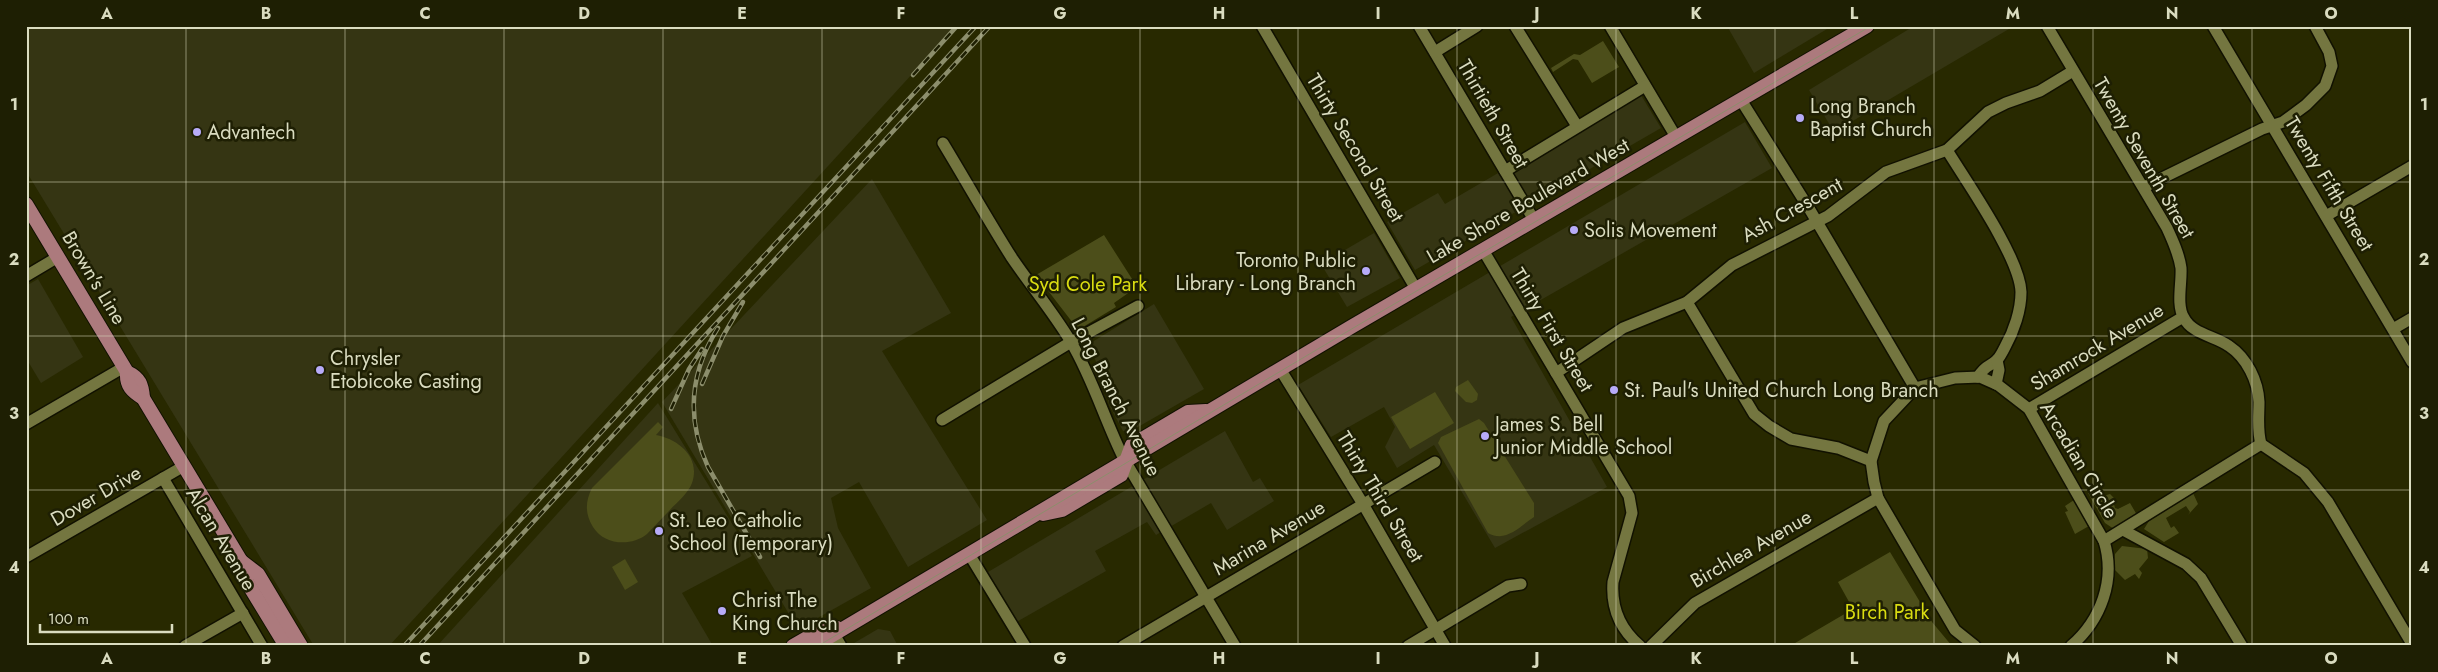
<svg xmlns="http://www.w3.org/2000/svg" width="2438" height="672" viewBox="0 0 2438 672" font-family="Jost,sans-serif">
	<rect width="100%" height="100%" fill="#282900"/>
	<g fill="#353513">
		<path d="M26,26H956L389,646H314L26,171Z"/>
		<path d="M1727,26H1832L1754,73Z"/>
		<path d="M1914,26H2014L1834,132L1809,90Z"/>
		<path d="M1636,87L1661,128L1415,270L1387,222L1438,193L1445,204L1563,135Z"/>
		<path d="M1745,122L1772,168L1511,317L1607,487L1495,548L1434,445L1397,468L1385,447L1395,427L1384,407L1331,437L1298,385Z"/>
		<path d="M872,179L951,313L882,351L987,520L908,567L859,482L831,498L838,528L871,588L798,629L662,402Z"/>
		<path d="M1374,233L1400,278L1347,307L1321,264Z"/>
		<path d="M38,279L83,357L41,383L26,358V286Z"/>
		<path d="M1154,304L1204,389L1131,431H1123L1109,405L1104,382L1089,344Z"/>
		<path d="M658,403L752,556L682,593L713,646H437Z"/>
		<path d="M1225,431L1253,482L1260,478L1274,501L1227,530L1211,503L1156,535L1147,522L1095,551L1106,571L1011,625L983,575Z"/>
		<path d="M878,629L890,631L898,646H849Z"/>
	</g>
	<g fill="#4c4e1a">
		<path d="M1603,41L1619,67L1592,83L1578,60L1573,59L1553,72L1551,68L1574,54L1580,55Z"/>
		<path d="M1104,235L1134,282V289L1114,303L1116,307L1083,327H1076L1036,275Z"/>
		<path d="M1468,380L1478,394L1477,400L1472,403L1466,402L1455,391L1456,387Z"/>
		<path d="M1435,392L1454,423L1410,449L1391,417Z"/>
		<path d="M1479,419L1484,423L1534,503V517C1519,527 1506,543 1488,533L1438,443L1441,437Z"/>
		<path d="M658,422L663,427L656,435C678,439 701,457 692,483C688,494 676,503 668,512C661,519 654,527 647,534C631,547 604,545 593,527C585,514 585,502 592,488Z"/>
		<path d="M2098,487L2103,496L2110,494L2116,500L2113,501L2115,508L2118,509L2130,503L2137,515L2114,529L2105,523L2088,493Z"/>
		<path d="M2193,493L2198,504L2188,515L2190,512L2186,506L2166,518L2171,528L2174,526L2179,533L2164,542L2144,529L2149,521Z"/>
		<path d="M2074,500L2089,526L2075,534L2065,512L2068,511L2065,506Z"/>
		<path d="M2122,546L2147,549L2148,558L2139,569L2142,573L2139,579L2135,574L2125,580L2113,568L2115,554Z"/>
		<path d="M1890,552L1932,622L1952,646H1790L1853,609L1838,582Z"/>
		<path d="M625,559L638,582L625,590L612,567Z"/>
	</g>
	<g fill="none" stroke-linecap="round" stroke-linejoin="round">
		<g stroke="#110" stroke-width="14">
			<g id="minor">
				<path d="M1262,26L1416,289"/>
				<path d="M1419,26L1534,220"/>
				<path d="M1515,26L1577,126"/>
				<path d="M1610,26L1676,137"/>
				<path d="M2047,26L2167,228C2173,241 2179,254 2181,268C2182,283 2176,305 2184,318C2192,334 2215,336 2229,346C2247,358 2258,381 2259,402C2259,416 2257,430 2261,444L2304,473L2328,502L2412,644"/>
				<path d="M2213,26L2412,362"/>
				<path d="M1435,52L1477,26"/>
				<path d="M1741,100L1810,210L1915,388"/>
				<path d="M943,143C966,181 988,220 1012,258C1031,286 1053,312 1071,342C1093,379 1105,421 1124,459L1235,646"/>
				<path d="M1947,150C1966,181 2020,258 2021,292C2021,310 2014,331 2005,347C2003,351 2000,357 1997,360C1990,367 1986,364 1978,377"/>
				<path d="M1505,171L1645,86"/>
				<path d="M2144,187L2262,129L2283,122L2306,105L2325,86L2332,66L2329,52L2315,26"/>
				<path d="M2326,216L2412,166"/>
				<path d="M1483,250L1629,496L1632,513L1613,582C1611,608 1620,629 1640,646"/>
				<path d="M26,276L58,257"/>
				<path d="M1687,302L1754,414L1769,426L1791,439L1838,448L1871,461"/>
				<path d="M2393,329L2412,318"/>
				<path d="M1280,369L1363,504L1445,646"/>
				<path d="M1556,373L1623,328L1687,302L1732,265L1828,216L1886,172L1947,150L1988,112L2006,103L2040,91L2073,71"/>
				<path d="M1996,384L1999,370L1997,360"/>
				<path d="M2029,409L2183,317"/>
				<path d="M942,420L1071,342L1138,306"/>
				<path d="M26,424L124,367"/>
				<path d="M163,478L262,646"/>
				<path d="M2123,530L2186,564L2201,578L2242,646"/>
				<path d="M2104,541L2261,444"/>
				<path d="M969,554L1025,646"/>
				<path d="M26,557L184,466"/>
				<path d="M834,634L841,646"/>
				<path d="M185,646L243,613"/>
				<path d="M1123,646L1435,462"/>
				<path d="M1408,646L1508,586L1521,584"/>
				<path d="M1651,646L1695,603L1878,498"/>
				<path d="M1975,646L1955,630L1878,498L1874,482L1871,461L1884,421L1915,388L1955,378L1980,377L1998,385L2029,409L2104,541C2116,580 2101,620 2071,646"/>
			</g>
		</g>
		<g stroke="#110" stroke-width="16">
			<g id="major">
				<path d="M26,204L127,372C140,378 142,385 143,398"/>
				<path d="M127,372C126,386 132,391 143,398L241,561L247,582L286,646"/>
				<path d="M1043,514L1062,510L1121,475L1132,445L1188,412L1206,411"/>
				<path d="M241,561L258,574L301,646"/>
				<path d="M793,646L819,631L837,628"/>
				<path d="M814,646L1351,327L1867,26"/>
			</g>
		</g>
		<use href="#minor" stroke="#747640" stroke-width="11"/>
		<use href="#major" stroke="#ac7a7d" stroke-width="14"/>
		<path stroke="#8c8e6c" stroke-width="1" d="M818,646L1360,324L1871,26"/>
		<g stroke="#8c8e6c" stroke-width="4.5">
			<g id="rail">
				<path d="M913,75L957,26"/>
				<path d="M718,328C690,372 686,419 708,467L760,557"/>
				<path d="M702,384L723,336L743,302"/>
				<path d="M671,409L689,369L702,349"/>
				<path d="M404,646L976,26"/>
				<path d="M419,646L990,26"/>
			</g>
		</g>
		<use href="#rail" stroke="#1e1f03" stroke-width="2.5" stroke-dasharray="8" stroke-linecap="butt"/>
	</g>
	<path fill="none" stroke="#dadcc0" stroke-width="1" stroke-opacity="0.55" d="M186,26V646M345,26V646M504,26V646M663,26V646M822,26V646M981,26V646M1140,26V646M1298,26V646M1457,26V646M1616,26V646M1775,26V646M1934,26V646M2093,26V646M2252,26V646M26,182H2412M26,336H2412M26,490H2412"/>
	<g fill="#b7abf8" stroke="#1e1f03" stroke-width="2">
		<circle cx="1800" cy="118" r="5"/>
		<circle cx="197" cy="132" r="5"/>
		<circle cx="1574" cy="230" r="5"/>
		<circle cx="1366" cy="271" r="5"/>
		<circle cx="320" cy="370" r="5"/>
		<circle cx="1614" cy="390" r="5"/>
		<circle cx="1485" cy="436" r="5"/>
		<circle cx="659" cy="531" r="5"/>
		<circle cx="722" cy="611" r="5"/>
	</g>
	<g text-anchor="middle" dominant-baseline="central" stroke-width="5" stroke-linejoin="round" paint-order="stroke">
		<g font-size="20" fill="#dadcc0" stroke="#1e1f03" text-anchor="start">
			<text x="1810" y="106">Long Branch<tspan x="1810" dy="23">Baptist Church</tspan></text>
			<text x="207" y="132">Advantech</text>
			<text x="1584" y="230">Solis Movement</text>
			<text x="1356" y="260" text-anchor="end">Toronto Public<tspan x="1356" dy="23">Library - Long Branch</tspan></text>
			<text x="330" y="358">Chrysler<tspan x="330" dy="23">Etobicoke Casting</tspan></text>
			<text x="1624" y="390">St. Paul's United Church Long Branch</text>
			<text x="1495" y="424">James S. Bell<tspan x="1495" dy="23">Junior Middle School</tspan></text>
			<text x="669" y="520">St. Leo Catholic<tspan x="669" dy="23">School (Temporary)</tspan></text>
			<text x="732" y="600">Christ The<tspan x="732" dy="23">King Church</tspan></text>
		</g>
		<g font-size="20" fill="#dadcc0" stroke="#1e1f03">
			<text transform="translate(1493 114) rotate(60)">Thirtieth Street</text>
			<text transform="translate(1355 148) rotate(59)">Thirty Second Street</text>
			<text transform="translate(2144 158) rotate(60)">Twenty Seventh Street</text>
			<text transform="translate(2329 184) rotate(59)">Twenty Fifth Street</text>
			<text transform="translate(1528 201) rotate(-30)">Lake Shore Boulevard West</text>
			<text transform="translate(1792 210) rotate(-29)">Ash Crescent</text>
			<text transform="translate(94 278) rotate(59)">Brown's Line</text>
			<text transform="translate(1552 330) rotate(59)">Thirty First Street</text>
			<text transform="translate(2097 347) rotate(-31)">Shamrock Avenue</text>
			<text transform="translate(1116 397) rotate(63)">Long Branch Avenue</text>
			<text transform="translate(2079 460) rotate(59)">Arcadian Circle</text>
			<text transform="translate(96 496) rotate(-30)">Dover Drive</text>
			<text transform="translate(1380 497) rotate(59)">Thirty Third Street</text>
			<text transform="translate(1269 538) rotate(-31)">Marina Avenue</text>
			<text transform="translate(221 539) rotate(59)">Alcan Avenue</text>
			<text transform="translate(1751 549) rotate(-30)">Birchlea Avenue</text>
		</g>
		<g font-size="20" fill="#dadd12" stroke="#1e1f03">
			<text x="1088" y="284">Syd Cole Park</text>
			<text x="1887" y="612">Birch Park</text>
		</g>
	</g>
	<rect width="2438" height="672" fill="none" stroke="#1e1f03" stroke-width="55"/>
	<path d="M40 624v8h132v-8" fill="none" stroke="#dadcc0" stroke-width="2.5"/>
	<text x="48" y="624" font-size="15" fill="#dadcc0" stroke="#1e1f03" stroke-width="4" paint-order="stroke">100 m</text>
	<rect x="28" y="28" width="2382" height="616" fill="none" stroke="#dadcc0" stroke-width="2"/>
	<g font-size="16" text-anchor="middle" font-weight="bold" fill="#dadcc0">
		<text x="107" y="19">A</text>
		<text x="266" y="19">B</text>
		<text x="425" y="19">C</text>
		<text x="584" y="19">D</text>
		<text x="742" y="19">E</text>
		<text x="901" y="19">F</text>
		<text x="1060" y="19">G</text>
		<text x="1219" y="19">H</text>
		<text x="1378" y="19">I</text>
		<text x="1537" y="19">J</text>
		<text x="1696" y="19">K</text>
		<text x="1854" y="19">L</text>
		<text x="2013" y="19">M</text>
		<text x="2172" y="19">N</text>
		<text x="2331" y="19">O</text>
		<text x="14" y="110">1</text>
		<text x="2424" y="110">1</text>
		<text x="14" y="265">2</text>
		<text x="2424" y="265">2</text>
		<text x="14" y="419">3</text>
		<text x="2424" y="419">3</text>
		<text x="14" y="573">4</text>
		<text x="2424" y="573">4</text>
		<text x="107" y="664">A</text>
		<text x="266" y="664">B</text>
		<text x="425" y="664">C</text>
		<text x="584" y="664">D</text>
		<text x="742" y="664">E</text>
		<text x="901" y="664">F</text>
		<text x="1060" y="664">G</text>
		<text x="1219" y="664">H</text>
		<text x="1378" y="664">I</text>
		<text x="1537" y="664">J</text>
		<text x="1696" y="664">K</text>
		<text x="1854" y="664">L</text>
		<text x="2013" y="664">M</text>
		<text x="2172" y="664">N</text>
		<text x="2331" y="664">O</text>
	</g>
</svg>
